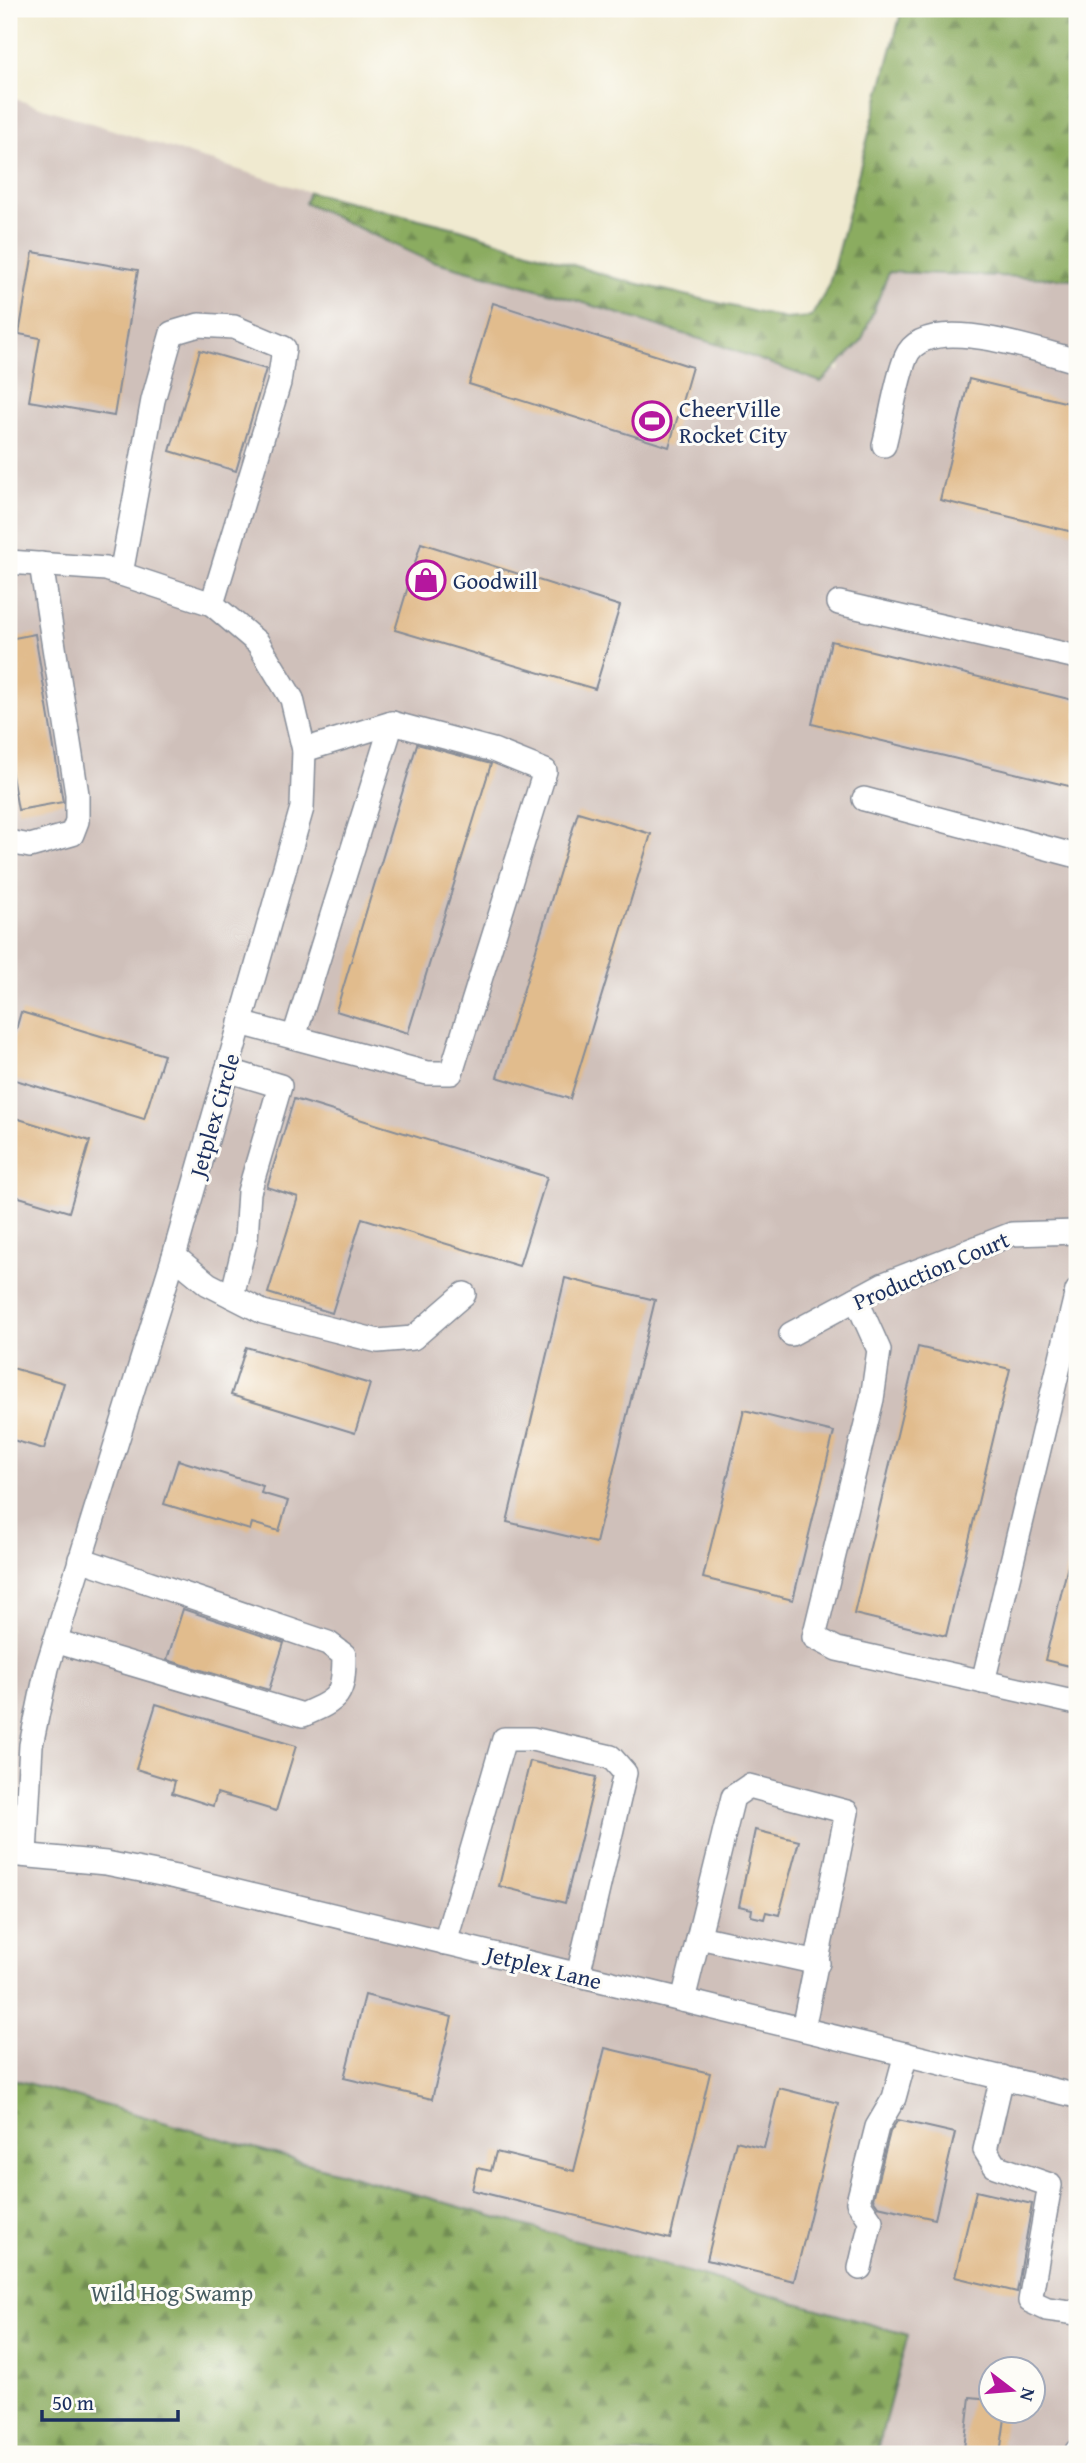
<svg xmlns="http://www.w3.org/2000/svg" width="1086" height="2463" viewBox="0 0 1086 2463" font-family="'Gentium Book Plus',serif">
	<defs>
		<pattern id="forest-firs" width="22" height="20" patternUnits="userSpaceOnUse" patternTransform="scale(1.75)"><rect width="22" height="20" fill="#8bac60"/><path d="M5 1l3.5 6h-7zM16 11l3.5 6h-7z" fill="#718c52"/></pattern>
	</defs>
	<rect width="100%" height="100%" fill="#fdfcf7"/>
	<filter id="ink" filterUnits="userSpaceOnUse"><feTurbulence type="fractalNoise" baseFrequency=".0143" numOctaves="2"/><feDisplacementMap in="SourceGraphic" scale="14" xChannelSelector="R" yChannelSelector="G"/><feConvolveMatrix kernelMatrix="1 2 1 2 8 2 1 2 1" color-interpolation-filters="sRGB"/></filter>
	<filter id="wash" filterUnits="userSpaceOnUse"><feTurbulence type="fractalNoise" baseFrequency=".00686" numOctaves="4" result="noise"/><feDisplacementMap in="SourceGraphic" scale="28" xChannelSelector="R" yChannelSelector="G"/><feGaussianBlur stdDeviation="1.57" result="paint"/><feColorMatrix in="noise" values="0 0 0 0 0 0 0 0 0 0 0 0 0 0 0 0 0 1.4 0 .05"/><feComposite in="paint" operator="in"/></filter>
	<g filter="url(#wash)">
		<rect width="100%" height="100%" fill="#f0ead0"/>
		<path fill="#cfc0ba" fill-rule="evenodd" d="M943,9H1077V2454H876L908,2335L9,2078V97L309,192L839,371ZM992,2368H1034V2410H992Z"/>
		<g fill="url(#forest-firs)" stroke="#536e5f" stroke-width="2">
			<path d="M902,9H1077V279L889,272L861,342L821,382L719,345L552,293L425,259L305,203L309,192L460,229L614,278L785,319L811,317L828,288Z"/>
			<path d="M9,2078L908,2335L876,2454H9Z"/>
		</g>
		<g id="blocks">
			<g fill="#e1bc8d">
				<path d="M33,252L138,270L114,416L29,401L40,338L19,334Z"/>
				<path d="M493,303L692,367L669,447L469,384Z"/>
				<path d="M200,350L266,369L236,471L170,451Z"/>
				<path d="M969,379L1077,405V533L940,500Z"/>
				<path d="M421,543L620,606L595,689L395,630Z"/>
				<path d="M35,634L63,802L18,810L9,758V639Z"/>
				<path d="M831,641L1077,701V788L812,724Z"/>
				<path d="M417,744L491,764L408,1033L336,1011Z"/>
				<path d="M578,812L651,834L570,1099L497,1077Z"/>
				<path d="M21,1012L164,1055L144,1119L9,1078V1054Z"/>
				<path d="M294,1099L547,1177L519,1266L362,1218L332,1313L268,1293L298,1197L267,1187Z"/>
				<path d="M9,1116L90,1141L69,1212L9,1194Z"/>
				<path d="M565,1278L655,1300L596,1543L507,1522Z"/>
				<path d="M246,1347L370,1384L355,1433L231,1395Z"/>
				<path d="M918,1347L1010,1369L946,1636L854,1614Z"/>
				<path d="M9,1367L64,1383L44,1449L9,1439Z"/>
				<path d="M744,1410L834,1432L793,1600L703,1578Z"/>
				<path d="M178,1460L263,1486L261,1493L288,1501L279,1531L252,1523L250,1530L164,1504Z"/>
				<path d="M1072,1549L1077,1550V1668L1045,1660Z"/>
				<path d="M183,1609L284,1643L269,1690L167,1660Z"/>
				<path d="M156,1704L296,1746L276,1811L217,1793L213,1806L172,1793L175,1781L136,1769Z"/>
				<path d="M530,1761L596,1777L565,1903L499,1886Z"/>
				<path d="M755,1830L799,1841L779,1915L766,1912L764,1919L751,1916L752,1909L739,1906Z"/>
				<path d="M365,1995L452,2017L432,2099L344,2078Z"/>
				<path d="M605,2048L710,2073L670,2239L472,2190L477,2168L491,2171L496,2152L574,2171Z"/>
				<path d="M779,2088L838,2103L794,2281L707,2260L736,2141L764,2148Z"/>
				<path d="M898,2120L955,2133L935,2219L878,2206L873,2199L890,2132Z"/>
				<path d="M976,2191L1032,2204L1017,2292L955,2277Z"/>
				<path d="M970,2397L991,2399V2411H1006L1000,2454L964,2449Z"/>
			</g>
		</g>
	</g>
	<g filter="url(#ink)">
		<use href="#blocks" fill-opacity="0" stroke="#868c97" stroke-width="2"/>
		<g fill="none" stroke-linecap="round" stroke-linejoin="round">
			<g stroke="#868c97" stroke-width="26">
				<g id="minor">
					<path d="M884,445C891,419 896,380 906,357C925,310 1042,352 1077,361"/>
					<path d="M9,562L106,569L212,604L258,643L292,699L304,750L302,808L174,1256L47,1668L31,1745L25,1854"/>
					<path d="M121,574L153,400L172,333L199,325L234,327L284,348L279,383L212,604"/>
					<path d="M839,603L1077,657"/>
					<path d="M864,799L1077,856"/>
					<path d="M9,842L30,846L72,834L77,821V794L41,564"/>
					<path d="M240,1023L427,1073H451L545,771L493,750L392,723L304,750"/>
					<path d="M294,1037L392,723"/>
					<path d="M227,1070L280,1086L249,1192L246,1239L232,1296"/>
					<path d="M174,1256L208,1284L263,1312L378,1341L413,1338L464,1294"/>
					<path d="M856,1299L879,1350L872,1399L814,1637L837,1649L1077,1703"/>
					<path d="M791,1334L884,1284L1012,1234L1077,1232"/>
					<path d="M55,1641L303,1715C339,1699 344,1697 344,1655L328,1643L80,1559"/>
					<path d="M983,1682L1077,1291"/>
					<path d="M9,1854L106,1863L176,1877L1077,2096"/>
					<path d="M699,1937L818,1963"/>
					<path d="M445,1943L504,1739H532L611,1757L625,1773L578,1975"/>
					<path d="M683,2000L733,1797L749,1786L847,1812L803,2029"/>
					<path d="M1002,2077L985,2150L995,2166L1050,2185L1030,2301L1047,2309L1077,2313"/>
					<path d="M860,2268L871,2221L858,2202L877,2127L894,2098L906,2054"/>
					<path d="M1077,2454V2451"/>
				</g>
			</g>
			<use href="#minor" stroke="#fff" stroke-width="23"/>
		</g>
	</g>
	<defs>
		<g id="stadium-ring" transform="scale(2.0125)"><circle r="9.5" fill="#fdfcf7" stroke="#b5179e" stroke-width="1.5"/><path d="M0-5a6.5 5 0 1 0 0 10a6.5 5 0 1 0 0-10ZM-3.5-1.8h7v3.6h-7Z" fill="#b5179e"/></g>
		<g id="shop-ring" transform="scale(2.0125)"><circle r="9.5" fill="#fdfcf7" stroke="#b5179e" stroke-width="1.5"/><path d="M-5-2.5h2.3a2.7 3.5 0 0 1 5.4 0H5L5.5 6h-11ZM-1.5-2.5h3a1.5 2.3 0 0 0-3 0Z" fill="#b5179e"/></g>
	</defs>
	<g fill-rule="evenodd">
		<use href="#stadium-ring" x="652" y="421"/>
		<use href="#shop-ring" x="426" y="580"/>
	</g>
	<g text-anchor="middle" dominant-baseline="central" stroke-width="6" stroke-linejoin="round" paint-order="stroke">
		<g font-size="23" fill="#1b2f5e" stroke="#fdfcf7" text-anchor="start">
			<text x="679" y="408">CheerVille<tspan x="679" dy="26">Rocket City</tspan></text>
			<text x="453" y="580">Goodwill</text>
		</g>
		<g font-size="23" fill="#1b2f5e" stroke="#fdfcf7">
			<text transform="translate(214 1115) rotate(-74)">Jetplex Circle</text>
			<text transform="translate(931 1270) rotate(-23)">Production Court</text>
			<text transform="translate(544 1967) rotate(14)">Jetplex Lane</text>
		</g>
		<g font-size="23" fill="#475d62" stroke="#fdfcf7">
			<text x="172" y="2292">Wild Hog Swamp</text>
		</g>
	</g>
	<rect width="1086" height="2463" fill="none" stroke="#fdfcf7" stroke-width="35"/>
	<g transform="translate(1012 2390) rotate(106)"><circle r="33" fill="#fdfcf7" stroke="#a3aaba" stroke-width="2"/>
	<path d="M0-5L12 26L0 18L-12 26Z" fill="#b5179e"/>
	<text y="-10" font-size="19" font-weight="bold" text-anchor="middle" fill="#1b2f5e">N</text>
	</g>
	<path d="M42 2410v10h136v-10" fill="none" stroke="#1b2f5e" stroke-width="3.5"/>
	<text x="52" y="2410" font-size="21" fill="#1b2f5e" stroke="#fdfcf7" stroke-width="5" paint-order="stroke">50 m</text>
</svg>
